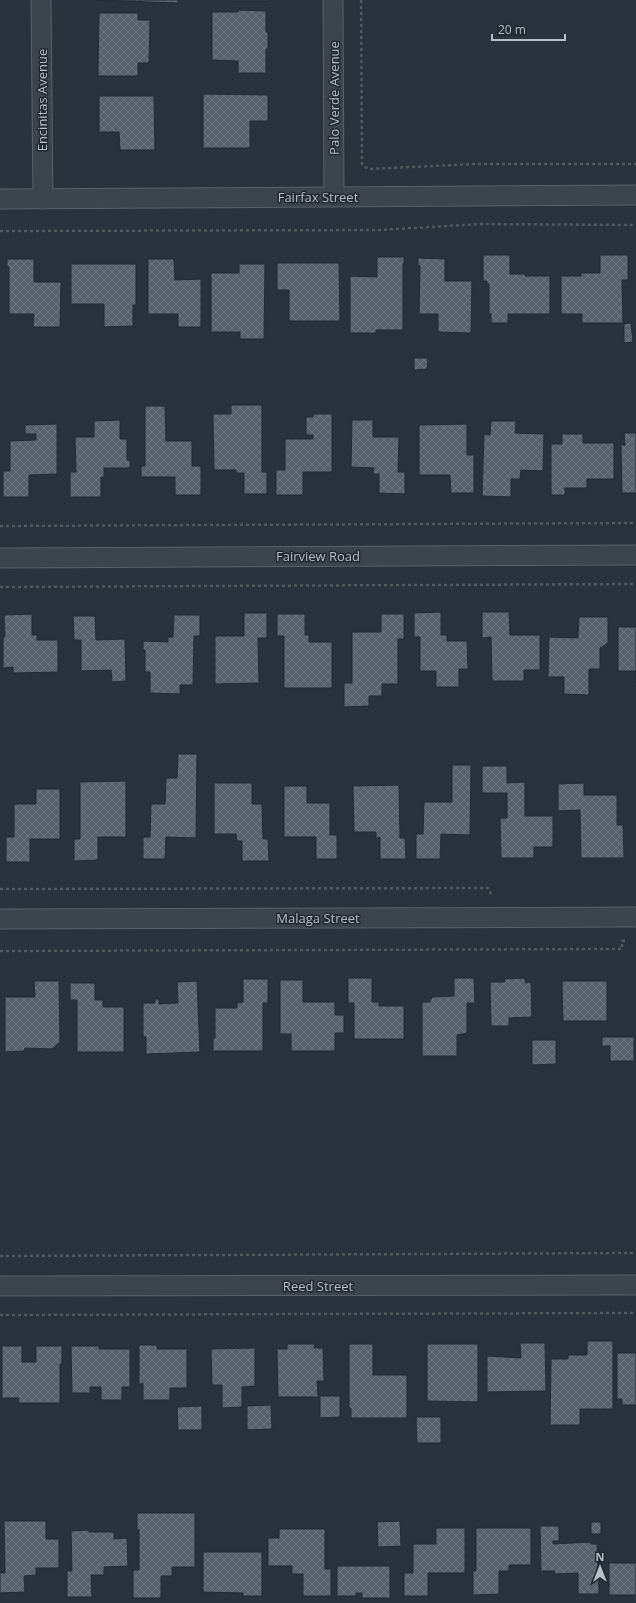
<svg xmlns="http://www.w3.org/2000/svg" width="636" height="1603" viewBox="0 0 636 1603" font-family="'Open Sans',sans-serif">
	<defs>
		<pattern id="building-cross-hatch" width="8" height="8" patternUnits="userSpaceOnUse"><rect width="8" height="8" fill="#56616c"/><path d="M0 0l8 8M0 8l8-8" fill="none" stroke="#6c7680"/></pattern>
	</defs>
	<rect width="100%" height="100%" fill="#28333d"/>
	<g fill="url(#building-cross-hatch)" stroke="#232b34">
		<path d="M95,0H178V3Z"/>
		<path d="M232,0H270V1H231Z"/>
		<path d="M238,10L266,11V32H268V49H266V73H238V61L212,60V12H238Z"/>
		<path d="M99,13H138V20H150L149,63H138V76H98Z"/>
		<path d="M203,94L268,95V121H250V148H203Z"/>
		<path d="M99,96H154L155,150H120L119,132H99Z"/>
		<path d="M483,255H510V274H525V276H550V314H508V323H491V314H489V284H487V281H483Z"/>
		<path d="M600,255H628V280H622L623,323H582V314H561V276H581V273H600Z"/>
		<path d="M377,257H404V264H403V330H376V333H350V276L377,277Z"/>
		<path d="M418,258L445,259V281H472L471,333L438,332V314H419L420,266H418Z"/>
		<path d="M7,259H34V282H61L60,327H33L34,314H9V267H7Z"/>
		<path d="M148,259H174L175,280L201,279V327H178V314H148Z"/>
		<path d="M277,263H339L340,321H289V290H277Z"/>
		<path d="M71,264H136V305H133V326L104,327V304H71Z"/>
		<path d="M239,264H265L264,339H240V332H211V273H239Z"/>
		<path d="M631,323L633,342L624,343V324Z"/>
		<path d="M414,358H428L427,369L414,370Z"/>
		<path d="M231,405H262V472H267V494H244V473H236V470H214L213,414H231Z"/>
		<path d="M145,406H165L166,441H192V466H201V495H175V477H141V466H145Z"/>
		<path d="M313,414H332V472H303V495H276V470H285V439H313V435H306V417H313Z"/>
		<path d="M120,420V439H127V460H130V468H104V477H101V497H70V472H76L75,437H94V421Z"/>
		<path d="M352,420H373V437H399L398,472H405V494L379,493V474H373L374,468L351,467Z"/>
		<path d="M491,421H516L515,433L544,434L543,471L521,470L520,479H511V497L482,496L484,434L490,435Z"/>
		<path d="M57,424V474L29,475V497H3V471H10V441L36,440V434H25V425Z"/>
		<path d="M467,424V455H474V493H451L450,475H419V425Z"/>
		<path d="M624,433H636V493H622L621,445H625Z"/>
		<path d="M562,434H583V443H614V479H587V488H565V495H551V444H562Z"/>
		<path d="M441,612V635H447V641H467L468,669H459V687H436V671H420V637H414V613Z"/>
		<path d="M482,612H509L510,635H540V670H524V681H492L491,637L482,638Z"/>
		<path d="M244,613H267V638H258L259,683L215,684V636H244Z"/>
		<path d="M32,614V635H37V640H58V672L13,673V667L3,668V638L5,636L4,615Z"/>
		<path d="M277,614H305V635H309V642H332V688H284V636H277Z"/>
		<path d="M381,614H404V639H398V684H382V696H369V706L344,707V683H352V632H381Z"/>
		<path d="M174,615H200V636H194L193,685H180V694L150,693V672H145V650H143V641L168,642V637H173Z"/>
		<path d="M73,616H95L96,640L125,639L126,681L112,682L111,670L81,671V640H74Z"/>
		<path d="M579,617H608V643L600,648V669H589V695L564,694V677H548L549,637L578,638Z"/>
		<path d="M618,627H636V683V671H618Z"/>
		<path d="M178,754H197L196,838L166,837L165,859H143V837H150L151,804H165L166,778H177Z"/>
		<path d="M452,765H471L470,835L441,834L440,859H416V834H423L424,802H452Z"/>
		<path d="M482,766H507V783L525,782V816H553V847H534V858H501L500,818H507V793H482Z"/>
		<path d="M126,781V837H98V860L74,861V839H80V782Z"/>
		<path d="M214,783H252V804H262L263,839H268L269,861H242V841H237L236,834H214Z"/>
		<path d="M584,783V795H617V825H623L624,858H581L580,810L558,811V784Z"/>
		<path d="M399,785L400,838H405L406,859H380V837L376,839V832H354L353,786Z"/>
		<path d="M284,786H307V803H330V835H337V859H316V837H284Z"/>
		<path d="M36,789H60V839H30V862H6V837H14V804H36Z"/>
		<path d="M348,978H372V1002H379V1006H404V1039H354V1003H348Z"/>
		<path d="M454,978H474L475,1003H467V1033L457,1035V1056H422V1002H430L432,997L454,996Z"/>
		<path d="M524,978L526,983L531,982L532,1017L509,1018V1026H491L490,982H505L504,979Z"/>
		<path d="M243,979H268V1003H263V1051H213V1038H215V1008H237V1003L243,1002Z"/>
		<path d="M280,980H303V1002H335V1015H344V1033H335V1051H291V1034H280Z"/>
		<path d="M34,981H59L60,1042L52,1049L25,1048L24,1051L5,1052V997H35Z"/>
		<path d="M197,981L200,1052L146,1054V1037L143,1036V1003H155V999H159V1004L178,1003L177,982Z"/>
		<path d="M562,981H607V1021H563Z"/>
		<path d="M70,983H95V1000H103V1007H124V1052H77V1000H70Z"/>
		<path d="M602,1037H634V1061H610V1046H602Z"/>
		<path d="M532,1040H556V1064L532,1065Z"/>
		<path d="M587,1341H613V1409H580V1425H550L551,1359H568V1355H587Z"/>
		<path d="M520,1343H545L546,1391L487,1392V1356L521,1358Z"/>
		<path d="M287,1344H315L314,1348H323L324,1381H317L318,1396H340V1417L320,1418V1397H278L277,1349H287Z"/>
		<path d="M349,1344H373V1375H407V1418H351V1408H349Z"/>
		<path d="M427,1344H478V1402L427,1401Z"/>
		<path d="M139,1345H157V1349H187V1388H170V1400H143V1383L139,1385Z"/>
		<path d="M2,1346H22V1362H36V1346H62V1364H60V1403H18L19,1398H2Z"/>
		<path d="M71,1346H99V1349H130V1387H122V1400H101V1387H90V1393H72Z"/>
		<path d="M255,1348V1386L242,1387V1407L222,1408V1385H212L211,1349Z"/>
		<path d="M617,1353H636V1405H622V1399H617Z"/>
		<path d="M271,1405L272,1429L247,1430V1406Z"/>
		<path d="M202,1406V1430H178L177,1407Z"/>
		<path d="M416,1417H441V1443H417Z"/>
		<path d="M137,1513H195V1567H172V1576H161V1598H133V1570H139V1530H137Z"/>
		<path d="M4,1521H46V1539H59V1568H36V1575L24,1576L25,1592L0,1593V1573H5Z"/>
		<path d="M400,1521L401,1546L378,1547L377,1522Z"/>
		<rect x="591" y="1522" width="10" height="12"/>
		<path d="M540,1526H559V1541H553V1544L591,1542V1544H597L599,1594H578V1573L555,1574V1571H541Z"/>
		<path d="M436,1528H465V1573H428V1596H404V1573H413V1544H436Z"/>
		<path d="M476,1528H531V1565H509V1571H499V1594L473,1595V1571H476Z"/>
		<path d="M279,1529H325V1569H331V1596H303V1574H292V1566H268V1538H279Z"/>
		<path d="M89,1530V1532H114V1539L127,1538L128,1566L104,1567V1575H91L92,1597H67V1571H72L71,1531Z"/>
		<path d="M203,1552H262V1596H243V1593L203,1592Z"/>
		<rect x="609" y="1563" width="27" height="32"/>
		<path d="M337,1566H390V1598H362V1593H356V1596H337Z"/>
	</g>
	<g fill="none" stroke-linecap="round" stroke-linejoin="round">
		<g stroke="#5a626b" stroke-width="21">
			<g id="street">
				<path d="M41,0L43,199"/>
				<path d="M333,0L334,197"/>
				<path d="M0,199L636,195"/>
				<path d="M0,558L636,555"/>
				<path d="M0,919L636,917"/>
				<path d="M0,1286L636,1285"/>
			</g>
		</g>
		<g stroke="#4c5e5f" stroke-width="2.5" stroke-dasharray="3 3" stroke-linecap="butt">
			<path d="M361,0L362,164L368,169L476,164H636"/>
			<path d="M0,231L379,230L480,224L636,225"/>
			<path d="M0,526L636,523"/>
			<path d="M0,587L636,584"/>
			<path d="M0,889L488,888L492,896"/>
			<path d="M0,951L622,949V941H625"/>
			<path d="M0,1256L636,1253"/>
			<path d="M0,1315L636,1313"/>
		</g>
		<use href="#street" stroke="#3c444d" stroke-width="19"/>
	</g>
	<g text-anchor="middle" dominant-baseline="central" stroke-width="3" stroke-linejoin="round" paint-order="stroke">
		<g font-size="13" fill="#b8bfc8" stroke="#212932">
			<text transform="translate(334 98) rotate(-90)">Palo Verde Avenue</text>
			<text transform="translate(42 100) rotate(-90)">Encinitas Avenue</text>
			<text x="318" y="197">Fairfax Street</text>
			<text x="318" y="556">Fairview Road</text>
			<text x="318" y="918">Malaga Street</text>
			<text x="318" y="1286">Reed Street</text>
		</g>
	</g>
	<g transform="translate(600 1567)" stroke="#212932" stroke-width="3" paint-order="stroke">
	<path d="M0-3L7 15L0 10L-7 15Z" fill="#b8bfc8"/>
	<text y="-6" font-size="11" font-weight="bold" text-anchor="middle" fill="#b8bfc8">N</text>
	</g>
	<path d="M492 34v6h73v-6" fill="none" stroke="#b8bfc8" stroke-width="2"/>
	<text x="498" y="34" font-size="12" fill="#b8bfc8" stroke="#212932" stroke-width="3" paint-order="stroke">20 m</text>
</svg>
